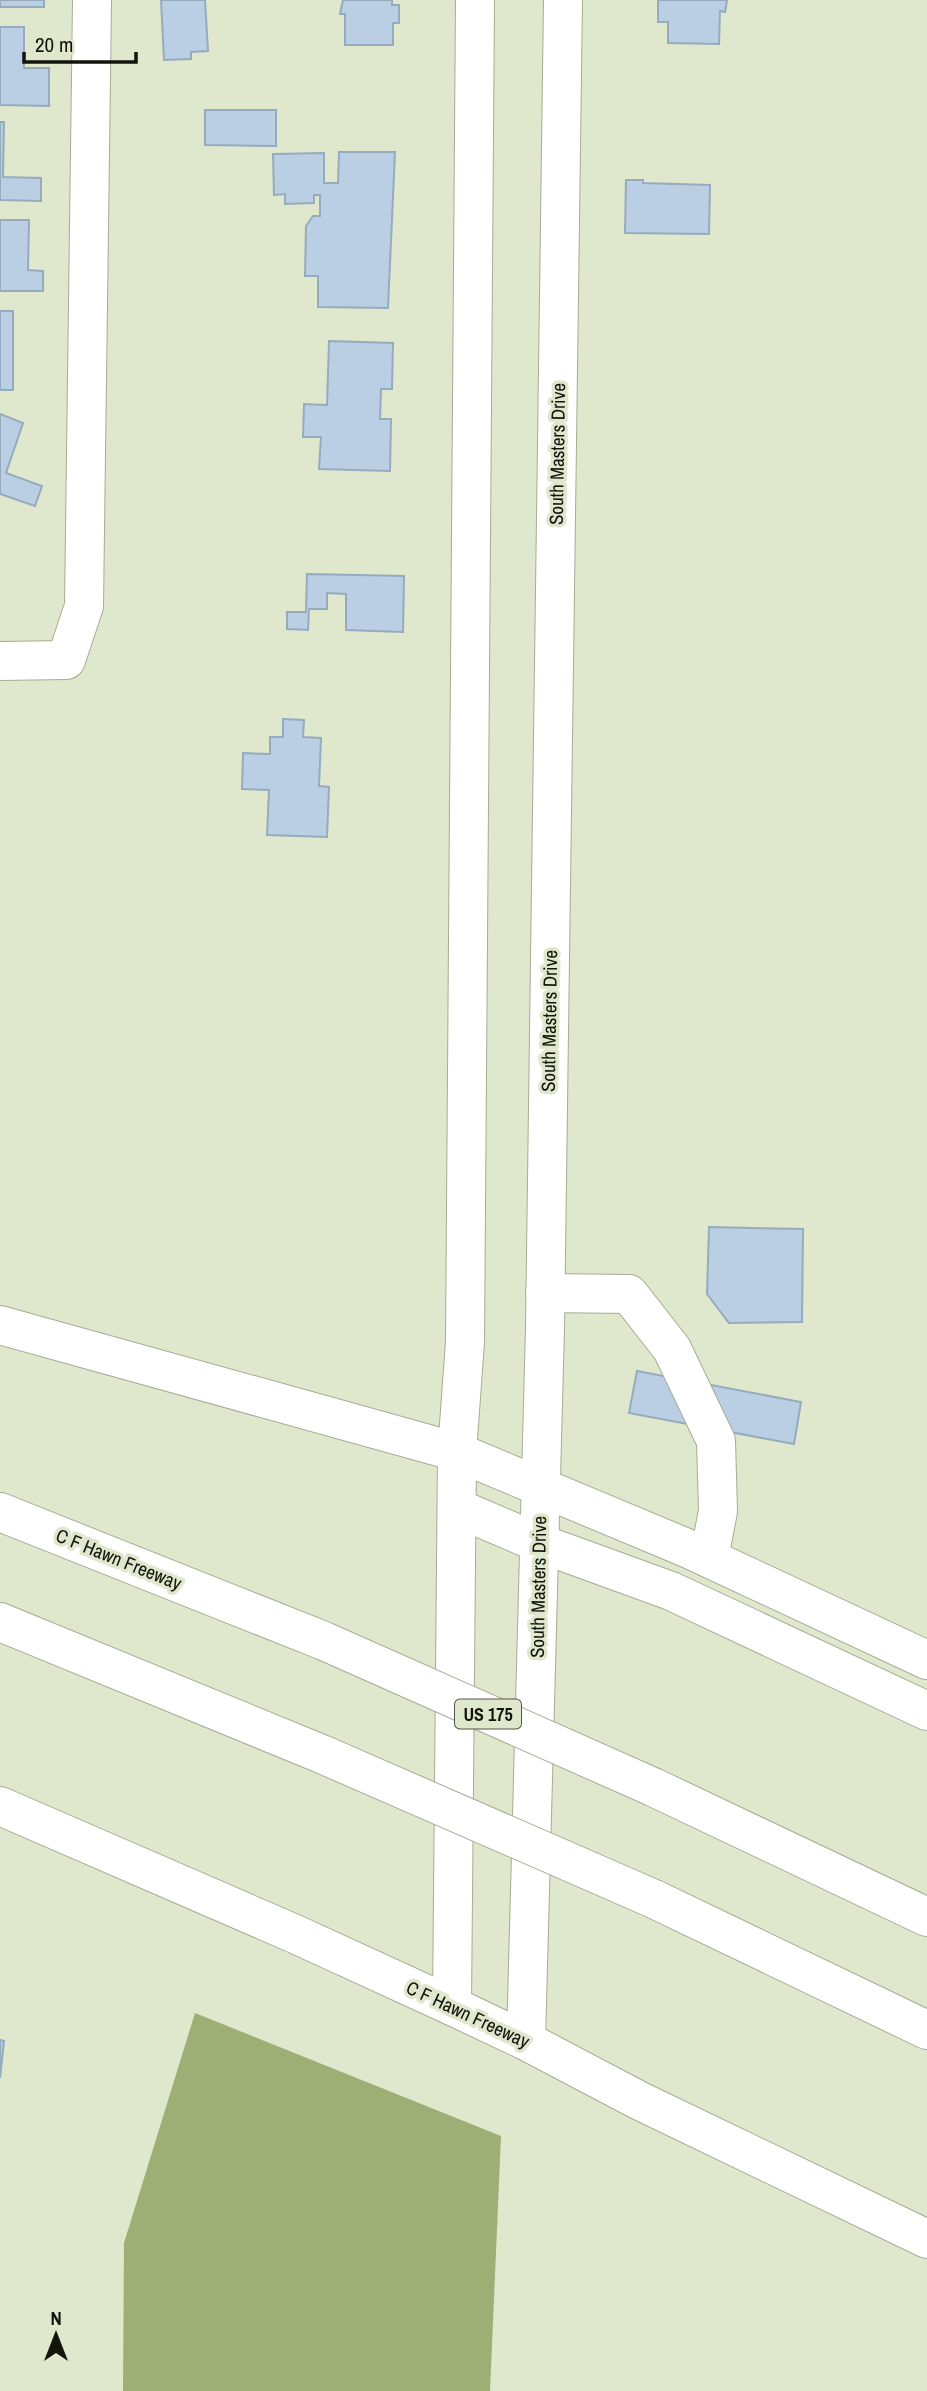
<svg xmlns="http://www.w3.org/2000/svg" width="927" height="2391" viewBox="0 0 927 2391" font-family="'Archivo Narrow',sans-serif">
	<rect width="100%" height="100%" fill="#dfe7cd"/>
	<path fill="#9daf74" d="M195,2013L501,2136L490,2391H123L124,2243Z"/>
	<g fill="#bacfe3" stroke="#96abbd" stroke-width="2">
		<rect x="0" y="0" width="44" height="7"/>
		<path d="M161,0H205L208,51L191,52V59L164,60Z"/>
		<path d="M343,0H392V5H399V23H393V45H345V14H340Z"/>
		<path d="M658,0H727L725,12L720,11L719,44L668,43V22H658Z"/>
		<path d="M0,27H24V68H49V106L0,105Z"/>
		<path d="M205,110H276V146L205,145Z"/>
		<path d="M0,122H4L3,177L41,178V201L0,200Z"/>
		<path d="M339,152H395L388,308L318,307V276H305L306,226L313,216H320V195H314V203L285,204V194L274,195L273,154L324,153V183H338Z"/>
		<path d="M626,180H643V183L710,185L709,234L625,233Z"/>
		<path d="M0,220H29L28,270L43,271V291H0Z"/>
		<rect x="0" y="311" width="13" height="79"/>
		<path d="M329,341L393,343L392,389H381L380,419H391L390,471L319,469L321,437H303L304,404L327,405Z"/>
		<path d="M0,414L23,423L6,473L42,486L35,506L0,494Z"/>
		<path d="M307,574L404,576L403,632L346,630V594L327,593V609H309L308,630L287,629V612H306Z"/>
		<path d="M283,719L304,720L303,737L321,738L319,786L329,787L327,837L267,835L269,790L242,789L243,753L270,754V737H283Z"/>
		<path d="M709,1227L803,1229L802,1322L729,1323L707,1294Z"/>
		<path d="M637,1371L801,1402L794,1444L629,1413Z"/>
		<path d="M0,2040L4,2041L0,2078Z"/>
	</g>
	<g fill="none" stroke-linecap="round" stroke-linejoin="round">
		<g stroke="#a5ad95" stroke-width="40">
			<g id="minor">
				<path d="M0,661L66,660L84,606L92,0"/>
				<path d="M545,1293L629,1294L672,1349L716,1441L718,1511L709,1558"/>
			</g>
		</g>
		<g stroke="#a5ad95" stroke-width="40">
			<g id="major">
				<path d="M0,1325L457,1452L689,1549L927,1660"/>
				<path d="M457,1508L539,1543L671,1591L927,1711"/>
				<path d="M0,1806L295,1934L452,2006L526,2041L640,2101L927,2239"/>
				<path d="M452,2006L457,1452L465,1342L475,0"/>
				<path d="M526,2041L545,1328L563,0"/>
			</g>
		</g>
		<g stroke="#a5ad95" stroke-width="40">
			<g id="highway">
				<path d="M0,1512L324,1641"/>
				<path d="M0,1622L324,1755"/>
				<path d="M653,1787L927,1917"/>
				<path d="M654,1899L927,2030"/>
			</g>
		</g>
		<use href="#minor" stroke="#fff" stroke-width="38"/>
		<use href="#major" stroke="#fff" stroke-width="38"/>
		<use href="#highway" stroke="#fff" stroke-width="38"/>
		<g stroke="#a5ad95" stroke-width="40" stroke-linecap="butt">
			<g id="highway-bridge">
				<path d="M324,1641L653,1787"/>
				<path d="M324,1755L654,1899"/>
			</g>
		</g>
		<use href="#highway-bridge" stroke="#fff" stroke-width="38"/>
	</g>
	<g text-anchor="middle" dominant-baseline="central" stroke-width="7" stroke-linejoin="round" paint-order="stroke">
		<rect fill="#dfe7cd" stroke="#505446" stroke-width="2" x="455" y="1699.5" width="66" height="29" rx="5"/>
		<g font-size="18" font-weight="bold" fill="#13150c">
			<text x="488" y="1714">US 175</text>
		</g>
		<g font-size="19" fill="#13150c" stroke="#dfe7cd">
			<text transform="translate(557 454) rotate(-89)">South Masters Drive</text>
			<text transform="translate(549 1021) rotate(-89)">South Masters Drive</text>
			<text transform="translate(119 1559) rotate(22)">C F Hawn Freeway</text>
			<text transform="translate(538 1587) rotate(-89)">South Masters Drive</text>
			<text transform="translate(468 2014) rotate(25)">C F Hawn Freeway</text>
		</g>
	</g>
	<g transform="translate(56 2335)" stroke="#dfe7cd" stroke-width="5" paint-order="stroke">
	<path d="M0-5L12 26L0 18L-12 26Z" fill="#13150c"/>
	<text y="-10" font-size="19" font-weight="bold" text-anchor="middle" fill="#13150c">N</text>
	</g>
	<path d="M24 52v10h112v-10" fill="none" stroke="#13150c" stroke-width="3.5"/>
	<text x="35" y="52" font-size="21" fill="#13150c" stroke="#dfe7cd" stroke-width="5" paint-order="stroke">20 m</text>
</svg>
